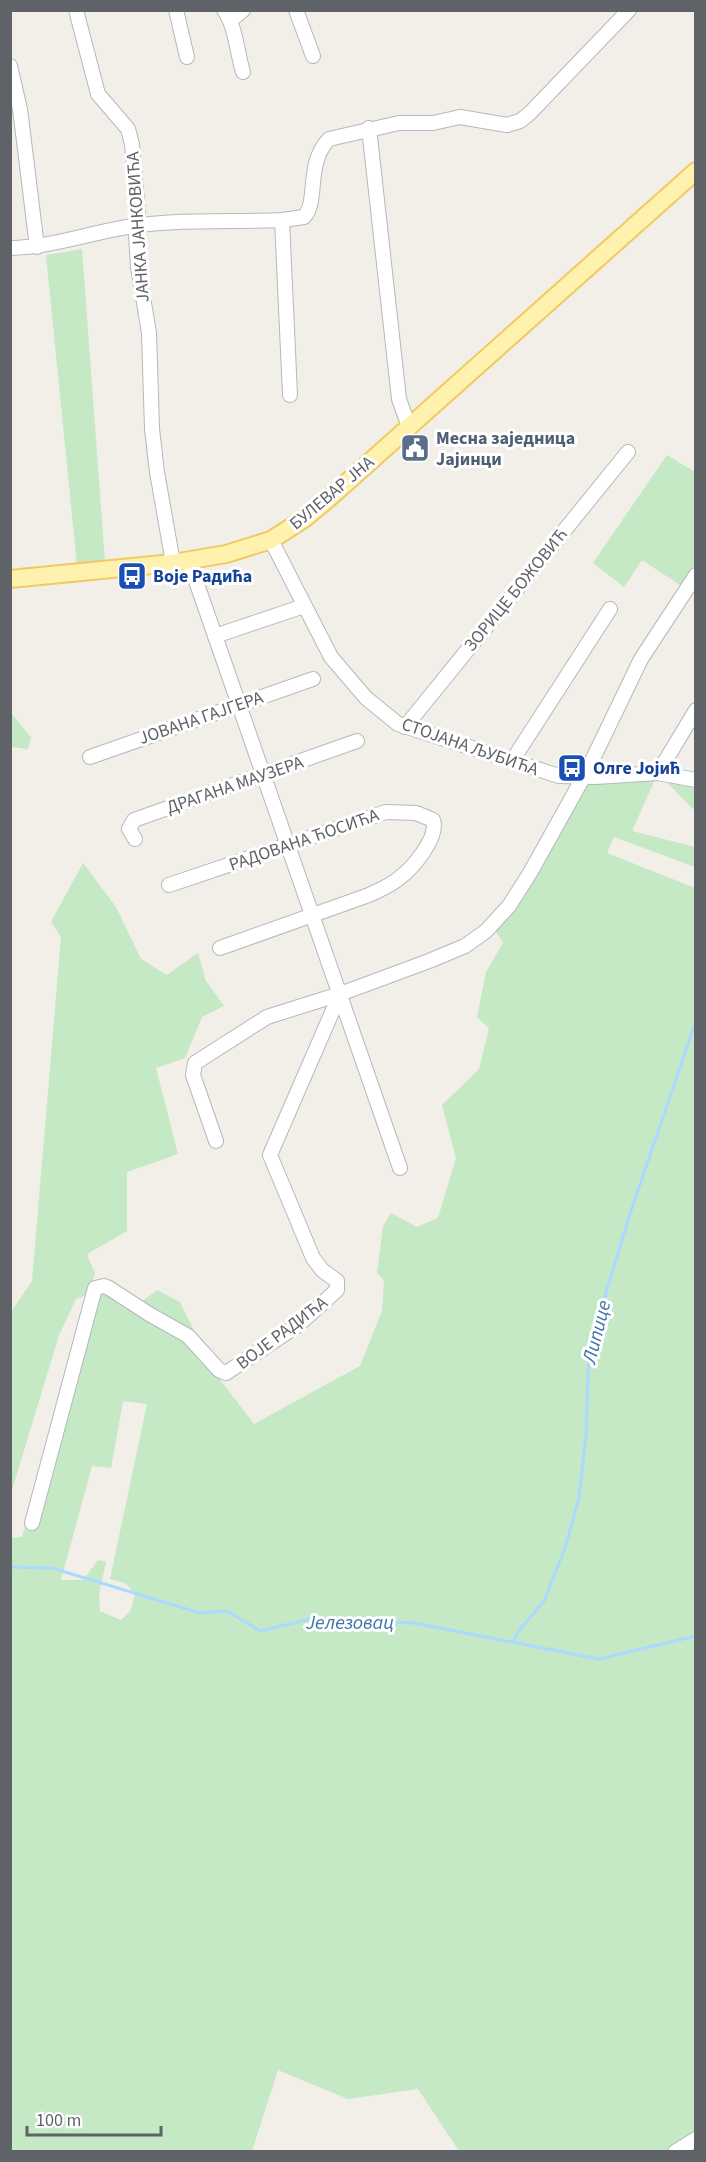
<svg xmlns="http://www.w3.org/2000/svg" width="706" height="2162" viewBox="0 0 706 2162" font-family="'Source Sans 3',sans-serif">
	<rect width="100%" height="100%" fill="#f1efe8"/>
	<g fill="#c5e8c5" fill-rule="evenodd">
		<path d="M82,249L105,562L77,565L46,255Z"/>
		<path d="M667,455L695,472V572L686,589L642,560L624,587L593,563Z"/>
		<path d="M10,711L31,738L28,749L11,747Z"/>
		<path d="M631,773H658L695,780V811L658,773L632,831L695,847V867L614,837L607,853L695,888V2151H459L418,2089L348,2099L278,2070L252,2151H11L10,1538L22,1537L97,1291L105,1287L132,1309L157,1290L180,1302L215,1373L254,1424L360,1366L382,1311L384,1280L377,1273L383,1226L391,1213L417,1227L438,1218L456,1158L442,1105L479,1069L489,1028L477,1017L486,972L503,943L493,927L521,888L583,777ZM123,1401L147,1404L110,1579L125,1583L135,1593L131,1610L121,1620L100,1611L99,1594L106,1562L98,1560L83,1580H61L92,1466L111,1468Z"/>
		<path d="M83,863L116,907L141,959L167,975L198,953L206,981L224,1006L202,1017L185,1058L156,1068L178,1154L127,1172V1231L87,1254L95,1274L86,1295L76,1299L59,1335L12,1490L11,1516V1312L32,1281L61,937L51,922Z"/>
	</g>
	<g fill="none" stroke-linecap="round" stroke-linejoin="round">
		<g stroke="#aadaff" stroke-width="3">
			<path d="M10,1567L52,1568L200,1613L227,1611L260,1631L310,1619L414,1623L599,1659L696,1636"/>
			<path d="M514,1641L518,1632L544,1601L565,1548L579,1498L586,1435L589,1349L628,1220L696,1020"/>
		</g>
		<g stroke="#b5b8bc" stroke-width="16">
			<g id="minor">
				<path d="M76,10L98,94L128,129L132,144L138,214L136,234L138,267L149,333L152,429L157,472L173,563"/>
				<path d="M176,10L187,57"/>
				<path d="M224,10C236,27 237,53 243,72"/>
				<path d="M296,10L313,56"/>
				<path d="M231,20L243,10"/>
				<path d="M10,66L20,109L37,247"/>
				<path d="M369,128L399,399L409,427"/>
				<path d="M282,220L290,395"/>
				<path d="M10,248C53,247 92,232 133,226C182,219 233,222 282,220L304,217C319,201 305,164 329,139L399,123H433L460,117L507,125L520,121L530,113L629,10"/>
				<path d="M271,540L331,657L366,698L398,724L559,776L595,777L658,773L696,780"/>
				<path d="M189,561L400,1168"/>
				<path d="M215,636L304,606"/>
				<path d="M405,727L628,452"/>
				<path d="M90,757L313,679"/>
				<path d="M512,761L610,609"/>
				<path d="M658,773L696,710"/>
				<path d="M135,839L129,829L134,820L357,741"/>
				<path d="M169,885L386,812L416,813L433,820C439,838 412,869 398,879C390,886 379,890 369,895L220,948"/>
				<path d="M216,1141L193,1075L195,1063L267,1017L340,994L429,961L465,946L486,931L509,906L530,873L589,767L641,659L696,575"/>
				<path d="M32,1523L95,1288L104,1286L109,1288L149,1314L188,1336L219,1370L226,1373L298,1325L337,1290V1281L322,1270L313,1258L270,1155L340,994"/>
				<path d="M675,2152L696,2139"/>
			</g>
		</g>
		<g stroke="#f2c960" stroke-width="20">
			<path id="major" d="M10,579L173,563L226,554L271,540L304,519L327,500L696,171"/>
		</g>
		<use href="#minor" stroke="#fff" stroke-width="14"/>
		<use href="#major" stroke="#fff2af" stroke-width="16"/>
	</g>
	<defs>
		<g id="civic-square" transform="scale(1.5)"><rect x="-9" y="-9" width="18" height="18" rx="4" fill="#5c6f8a" stroke="#fff"/><path d="M-.6-6.5H3V-4.5H.6V-3L4-1V1h2V6H-6V1h2V-1L-.6-3ZM-1.2 2.5V6h2.4V2.5Z" fill="#fff"/></g>
		<g id="bus-square" transform="scale(1.5)"><rect x="-9" y="-9" width="18" height="18" rx="4" fill="#1a4fb4" stroke="#fff"/><path d="M-5-6H5V4H4V6H2V4H-2V6H-4V4H-5ZM-3.5-4V0h7V-4ZM-3.5 1.2v1.5H-2V1.2ZM2 1.2v1.5H3.5V1.2Z" fill="#fff"/></g>
	</defs>
	<g fill-rule="evenodd">
		<use href="#civic-square" x="415" y="448"/>
		<use href="#bus-square" x="132" y="576"/>
		<use href="#bus-square" x="572" y="768"/>
	</g>
	<g text-anchor="middle" dominant-baseline="central" stroke-width="6" stroke-linejoin="round" paint-order="stroke">
		<g font-size="18" fill="#5f6368" stroke="#fff">
			<text transform="translate(138 227) rotate(-94)">ЈАНКА ЈАНКОВИЋА</text>
			<text transform="translate(332 493) rotate(-40)">БУЛЕВАР ЈНА</text>
			<text transform="translate(516 590) rotate(-51)">ЗОРИЦЕ БОЖОВИЋ</text>
			<text transform="translate(201 718) rotate(-19)">ЈОВАНА ГАЈГЕРА</text>
			<text transform="translate(470 747) rotate(19)">СТОЈАНА ЉУБИЋА</text>
			<text transform="translate(235 785) rotate(-19)">ДРАГАНА МАУЗЕРА</text>
			<text transform="translate(304 840) rotate(-19)">РАДОВАНА ЋОСИЋА</text>
			<text transform="translate(282 1333) rotate(-37)">ВОЈЕ РАДИЋА</text>
		</g>
		<g font-size="18" font-weight="bold" fill="#4e5e75" stroke="#fff" text-anchor="start">
			<text x="436" y="438">Месна заједница<tspan x="436" dy="21">Јајинци</tspan></text>
		</g>
		<g font-size="18" font-weight="bold" fill="#164399" stroke="#fff" text-anchor="start">
			<text x="153" y="576">Воје Радића</text>
			<text x="593" y="768">Олге Јојић</text>
		</g>
		<g font-size="20" font-style="italic" fill="#4174aa" stroke="#fff">
			<text transform="translate(597 1332) rotate(-76)">Липице</text>
			<text x="350" y="1623">Јелезовац</text>
		</g>
	</g>
	<rect width="706" height="2162" fill="none" stroke="#5f6368" stroke-width="24"/>
	<path d="M27 2126v9h134v-9" fill="none" stroke="#5f6368" stroke-width="3"/>
	<text x="36" y="2126" font-size="18" fill="#5f6368" stroke="#ffffff" stroke-width="4.5" paint-order="stroke">100 m</text>
</svg>
